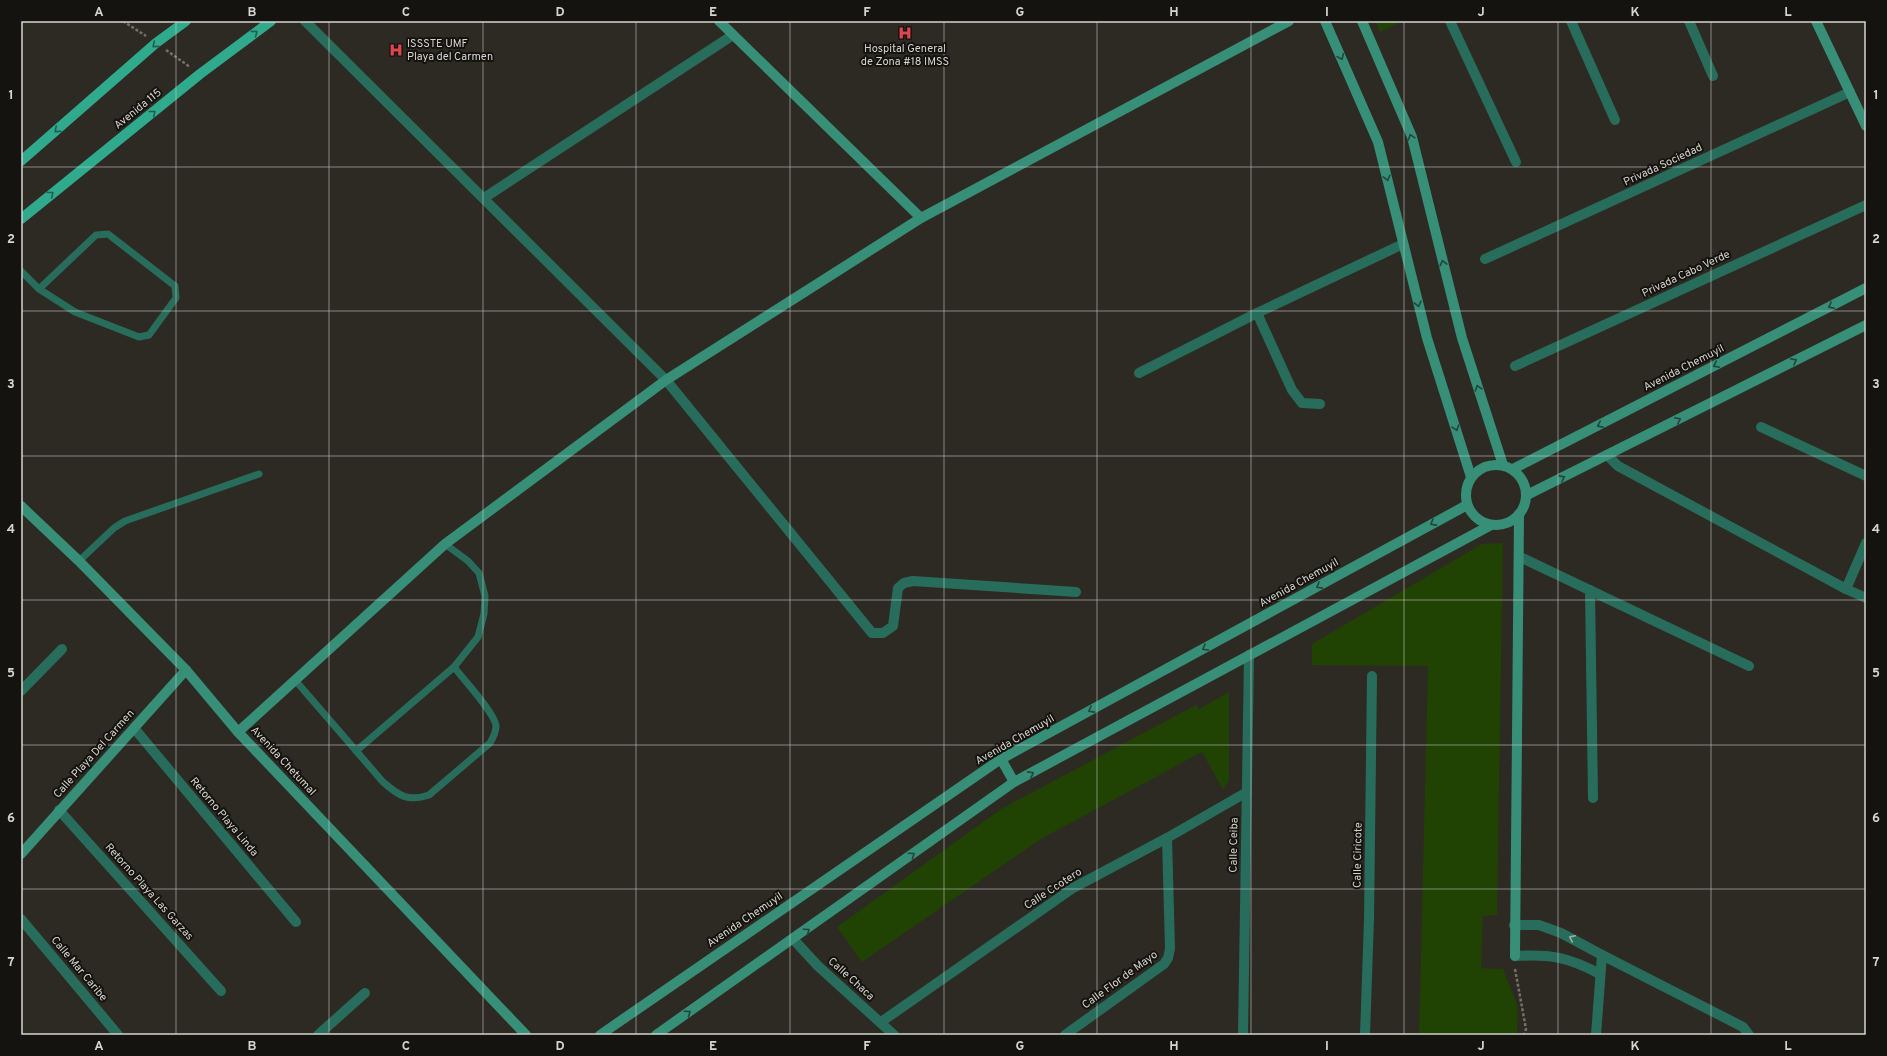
<svg xmlns="http://www.w3.org/2000/svg" width="1887" height="1056" viewBox="0 0 1887 1056" font-family="Overpass,sans-serif">
	<rect width="100%" height="100%" fill="#2d2a23"/>
	<g fill="#204202">
		<path d="M1375,21H1403L1380,32Z"/>
		<path d="M1503,543L1497,915L1483,916L1481,968L1503,969L1518,1007L1517,1035H1419L1428,666L1312,665V644L1482,544Z"/>
		<path d="M1229,692V780L1223,790L1202,752L1041,839L862,962L837,927L1001,809L1196,705L1199,709Z"/>
	</g>
	<g fill="none" stroke-linecap="round" stroke-linejoin="round">
		<g stroke="#73716a" stroke-width="2.5" stroke-dasharray="3 2" stroke-linecap="butt">
			<path d="M123,21L146,36"/>
			<path d="M166,50L190,67"/>
			<path d="M1515,969L1526,1029L1524,1035"/>
		</g>
		<g stroke="#286d5b" stroke-width="7">
			<path d="M21,271L39,289L75,312L139,337L149,335L176,298L175,286L108,234L96,235L39,289"/>
			<path d="M79,561L114,528L125,521L259,474"/>
			<path d="M295,680L383,782C399,796 408,802 429,795L490,743C493,738 496,732 496,726C495,713 463,679 454,667"/>
			<path d="M356,751L454,667L478,637L484,614L485,596L479,573L468,561L445,544"/>
		</g>
		<g stroke="#286d5b" stroke-width="10">
			<path d="M305,21L666,380L872,633H883L893,626L898,588L904,583L913,581L1076,592"/>
			<path d="M1450,21L1516,162"/>
			<path d="M1571,21L1615,120"/>
			<path d="M1689,21L1713,76"/>
			<path d="M484,198L733,35"/>
			<path d="M1485,259L1850,92"/>
			<path d="M1257,313L1292,390L1302,403L1320,404"/>
			<path d="M1515,366L1866,205"/>
			<path d="M1139,373L1257,313L1403,244"/>
			<path d="M1761,427L1866,476"/>
			<path d="M1607,455L1618,466L1846,589"/>
			<path d="M1866,543L1846,589L1866,598"/>
			<path d="M1520,557L1749,666"/>
			<path d="M1590,590L1593,798"/>
			<path d="M21,691L62,649"/>
			<path d="M134,728L296,922"/>
			<path d="M59,810L221,991"/>
			<path d="M21,919L118,1035"/>
			<path d="M1514,925H1539L1561,933L1602,955"/>
			<path d="M794,940L818,966L894,1035"/>
			<path d="M1515,956C1551,954 1568,957 1600,974"/>
			<path d="M881,1022L1073,888L1167,838L1247,792"/>
			<path d="M318,1035L365,993"/>
			<path d="M1065,1035L1164,964L1168,958L1170,949L1167,838"/>
			<path d="M1243,1035L1249,655"/>
			<path d="M1365,1035L1369,919L1372,676"/>
			<path d="M1596,1035L1602,955L1743,1027L1749,1035"/>
		</g>
		<g stroke="#378f78" stroke-width="10">
			<path d="M719,21L921,218"/>
			<path d="M1325,21L1378,142L1427,338L1471,477"/>
			<path d="M1362,21L1412,137L1462,338L1503,465"/>
			<path d="M1816,21L1866,126"/>
			<circle cx="1496" cy="495" r="30"/>
			<path d="M1513,469L1866,288"/>
			<path d="M1527,495L1866,325"/>
			<path d="M21,506L79,561L186,670L238,732L526,1035"/>
			<path d="M238,732L445,544L666,380L921,218L1289,21"/>
			<path d="M1001,759L1014,782"/>
			<path d="M21,854L186,670"/>
			<path d="M1515,956L1519,514"/>
			<path d="M600,1035L1001,759L1467,505"/>
			<path d="M656,1035L1014,782L1491,525"/>
		</g>
		<g stroke="#30aa8d" stroke-width="10">
			<path d="M21,161L156,43L186,21"/>
			<path d="M21,219L200,74L271,21"/>
		</g>
	</g>
	<defs><path id="oneway-chevron" d="M-2-3.5L2.5 0L-2 3.5" fill="none" stroke-width="1.6" stroke-linecap="round" stroke-linejoin="round"/></defs>
	<g stroke="#225e4e">
		<use href="#oneway-chevron" transform="translate(255 33) rotate(-37)"/>
		<use href="#oneway-chevron" transform="translate(155 45) rotate(140)"/>
		<use href="#oneway-chevron" transform="translate(153 113) rotate(-39)"/>
		<use href="#oneway-chevron" transform="translate(57 130) rotate(139)"/>
		<use href="#oneway-chevron" transform="translate(51 194) rotate(-39)"/>
	</g>
	<g stroke="#22453a">
		<use href="#oneway-chevron" transform="translate(1341 57) rotate(66)"/>
		<use href="#oneway-chevron" transform="translate(1411 137) rotate(-108)"/>
		<use href="#oneway-chevron" transform="translate(1387 178) rotate(76)"/>
		<use href="#oneway-chevron" transform="translate(1443 263) rotate(-104)"/>
		<use href="#oneway-chevron" transform="translate(1418 304) rotate(76)"/>
		<use href="#oneway-chevron" transform="translate(1831 306) rotate(153)"/>
		<use href="#oneway-chevron" transform="translate(1794 361) rotate(-27)"/>
		<use href="#oneway-chevron" transform="translate(1716 365) rotate(153)"/>
		<use href="#oneway-chevron" transform="translate(1478 388) rotate(-108)"/>
		<use href="#oneway-chevron" transform="translate(1678 420) rotate(-27)"/>
		<use href="#oneway-chevron" transform="translate(1600 425) rotate(153)"/>
		<use href="#oneway-chevron" transform="translate(1456 428) rotate(72)"/>
		<use href="#oneway-chevron" transform="translate(1562 478) rotate(-27)"/>
		<use href="#oneway-chevron" transform="translate(1433 523) rotate(151)"/>
		<use href="#oneway-chevron" transform="translate(1319 586) rotate(151)"/>
		<use href="#oneway-chevron" transform="translate(1205 648) rotate(151)"/>
		<use href="#oneway-chevron" transform="translate(1091 710) rotate(151)"/>
		<use href="#oneway-chevron" transform="translate(1031 774) rotate(-28)"/>
		<use href="#oneway-chevron" transform="translate(912 855) rotate(-35)"/>
		<use href="#oneway-chevron" transform="translate(807 931) rotate(-35)"/>
		<use href="#oneway-chevron" transform="translate(688 1013) rotate(-35)"/>
	</g>
	<use stroke="#98b0a6" href="#oneway-chevron" transform="translate(1572 938) rotate(-154)"/>
	<path fill="none" stroke="#d5d4cf" stroke-width="1" stroke-opacity="0.55" d="M176,21V1035M329,21V1035M483,21V1035M636,21V1035M790,21V1035M944,21V1035M1097,21V1035M1251,21V1035M1404,21V1035M1558,21V1035M1711,21V1035M21,167H1866M21,311H1866M21,456H1866M21,600H1866M21,745H1866M21,889H1866"/>
	<defs>
		<g id="hospital-bare" transform="scale(1.08)"><path d="M-5-5h3v3.5h4V-5h3V5h-3V1.5h-4V5h-3Z" fill="#e0444e" stroke="#141310" stroke-width="2.5" paint-order="stroke"/></g>
	</defs>
	<g fill-rule="evenodd">
		<use href="#hospital-bare" x="905" y="33"/>
		<use href="#hospital-bare" x="396" y="50"/>
	</g>
	<g text-anchor="middle" dominant-baseline="central" stroke-width="4" stroke-linejoin="round" paint-order="stroke">
		<g font-size="11" fill="#d5d4cf" stroke="#141310" text-anchor="start">
			<text x="407" y="44">ISSSTE UMF<tspan x="407" dy="13">Playa del Carmen</tspan></text>
			<text x="905" y="49" text-anchor="middle">Hospital General<tspan x="905" dy="13">de Zona #18 IMSS</tspan></text>
		</g>
		<g font-size="11" fill="#d5d4cf" stroke="#141310">
			<text transform="translate(138 109) rotate(-39)">Avenida 115</text>
			<text transform="translate(1663 165) rotate(-25)">Privada Sociedad</text>
			<text transform="translate(1686 274) rotate(-25)">Privada Cabo Verde</text>
			<text transform="translate(1684 368) rotate(-27)">Avenida Chemuyil</text>
			<text transform="translate(1299 583) rotate(-29)">Avenida Chemuyil</text>
			<text transform="translate(1015 740) rotate(-30)">Avenida Chemuyil</text>
			<text transform="translate(94 754) rotate(-48)">Calle Playa Del Carmen</text>
			<text transform="translate(283 761) rotate(47)">Avenida Chetumal</text>
			<text transform="translate(224 817) rotate(50)">Retorno Playa Linda</text>
			<text transform="translate(1234 845) rotate(-89)">Calle Ceiba</text>
			<text transform="translate(1358 855) rotate(-89)">Calle Ciricote</text>
			<text transform="translate(1053 889) rotate(-33)">Calle Ccotero</text>
			<text transform="translate(149 892) rotate(48)">Retorno Playa Las Garzas</text>
			<text transform="translate(745 920) rotate(-34)">Avenida Chemuyil</text>
			<text transform="translate(79 969) rotate(50)">Calle Mar Caribe</text>
			<text transform="translate(851 979) rotate(42)">Calle Chaca</text>
			<text transform="translate(1120 980) rotate(-36)">Calle Flor de Mayo</text>
		</g>
	</g>
	<rect width="1887" height="1056" fill="none" stroke="#141310" stroke-width="44"/>
	<rect x="22" y="22" width="1843" height="1012" fill="none" stroke="#d5d4cf" stroke-width="1.5"/>
	<g font-size="13" text-anchor="middle" font-weight="bold" fill="#d5d4cf">
		<text x="99" y="16">A</text>
		<text x="252" y="16">B</text>
		<text x="406" y="16">C</text>
		<text x="560" y="16">D</text>
		<text x="713" y="16">E</text>
		<text x="867" y="16">F</text>
		<text x="1020" y="16">G</text>
		<text x="1174" y="16">H</text>
		<text x="1327" y="16">I</text>
		<text x="1481" y="16">J</text>
		<text x="1635" y="16">K</text>
		<text x="1788" y="16">L</text>
		<text x="11" y="99">1</text>
		<text x="1876" y="99">1</text>
		<text x="11" y="243">2</text>
		<text x="1876" y="243">2</text>
		<text x="11" y="388">3</text>
		<text x="1876" y="388">3</text>
		<text x="11" y="533">4</text>
		<text x="1876" y="533">4</text>
		<text x="11" y="677">5</text>
		<text x="1876" y="677">5</text>
		<text x="11" y="822">6</text>
		<text x="1876" y="822">6</text>
		<text x="11" y="966">7</text>
		<text x="1876" y="966">7</text>
		<text x="99" y="1050">A</text>
		<text x="252" y="1050">B</text>
		<text x="406" y="1050">C</text>
		<text x="560" y="1050">D</text>
		<text x="713" y="1050">E</text>
		<text x="867" y="1050">F</text>
		<text x="1020" y="1050">G</text>
		<text x="1174" y="1050">H</text>
		<text x="1327" y="1050">I</text>
		<text x="1481" y="1050">J</text>
		<text x="1635" y="1050">K</text>
		<text x="1788" y="1050">L</text>
	</g>
</svg>
